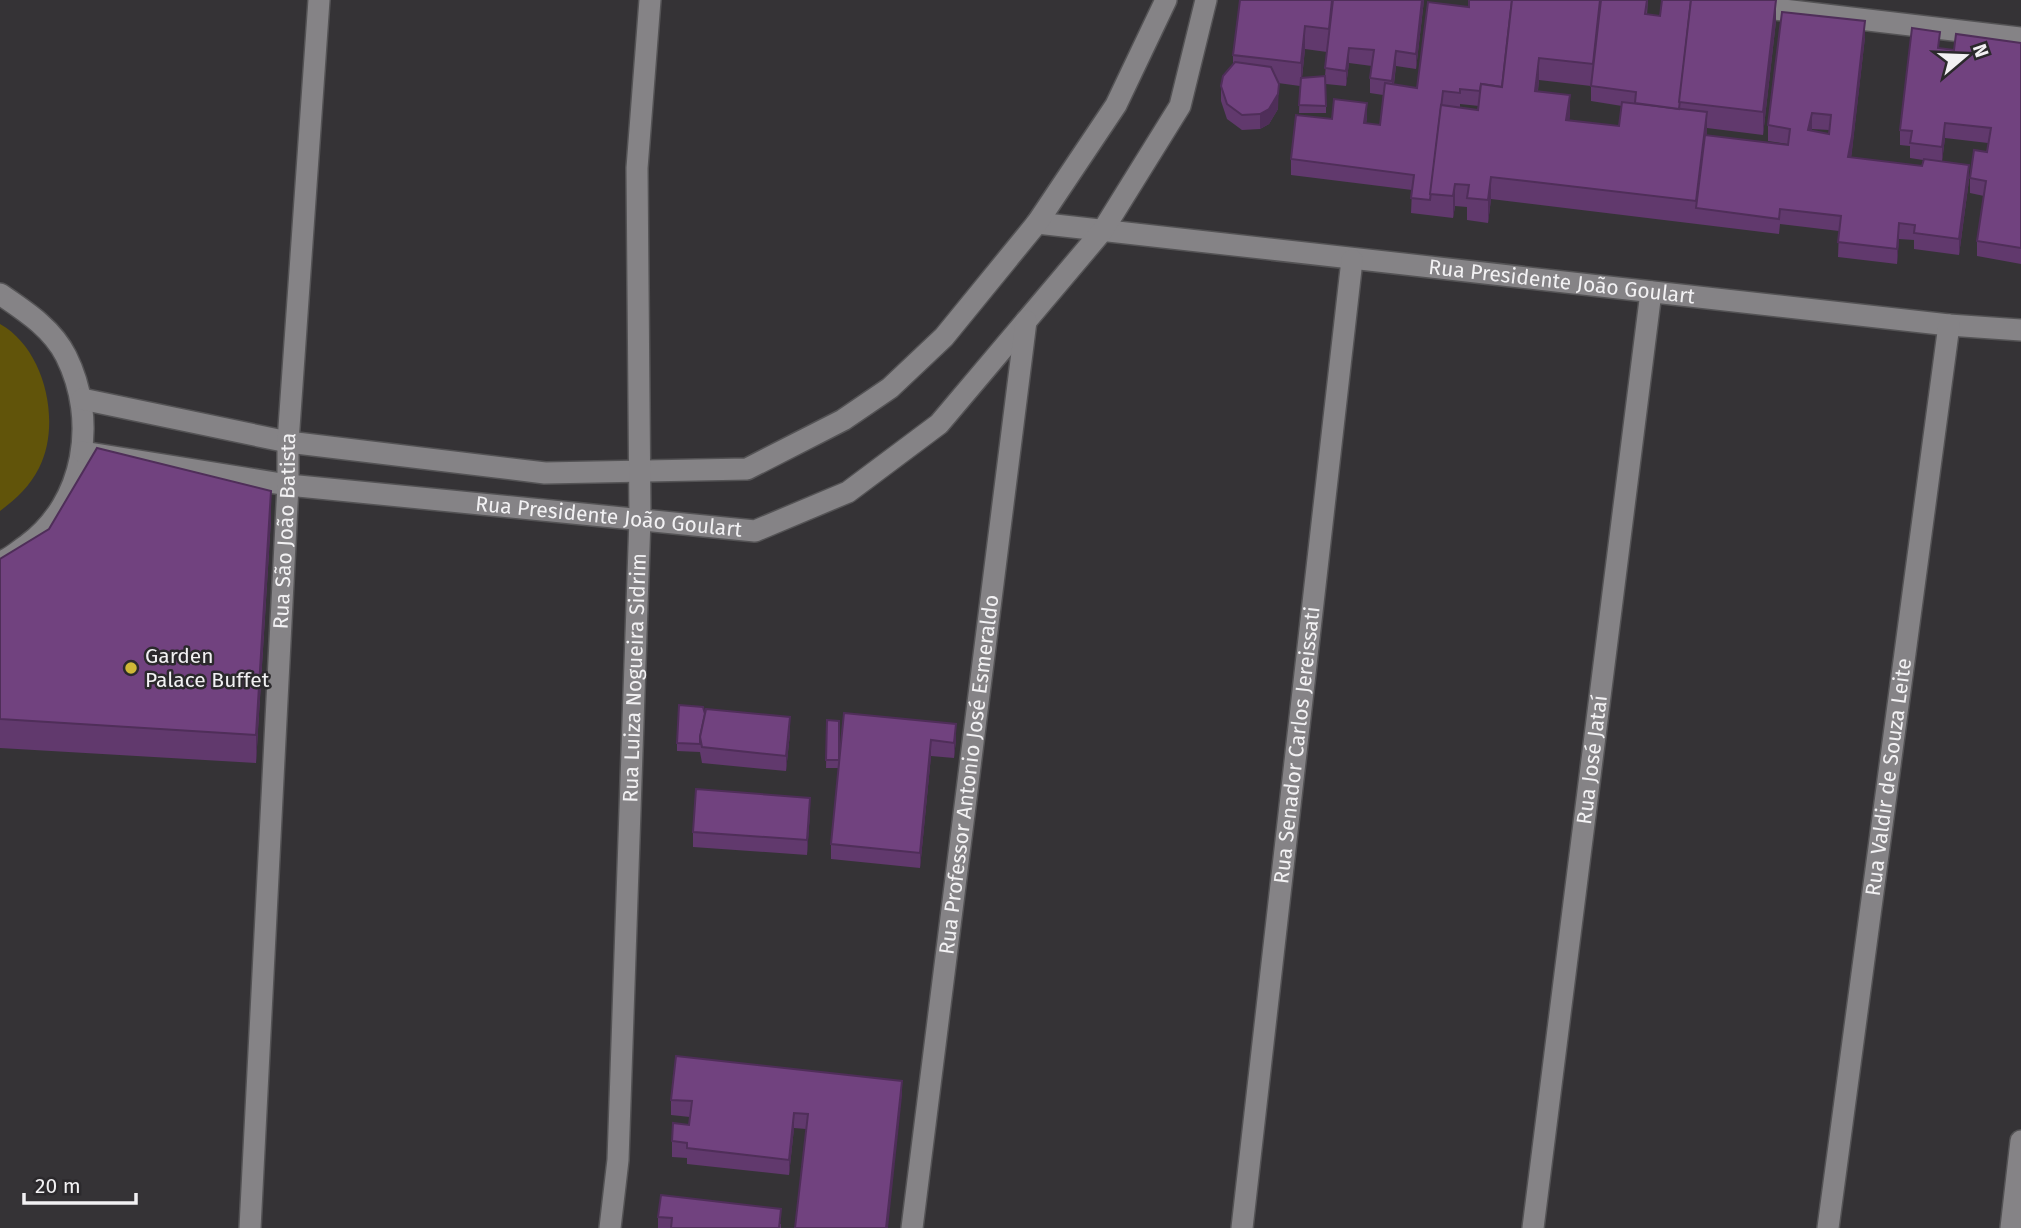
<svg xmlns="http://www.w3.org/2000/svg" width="2021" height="1228" viewBox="0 0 2021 1228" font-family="'Fira Sans',sans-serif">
	<rect width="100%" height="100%" fill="#353336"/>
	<path fill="#61540a" d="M0,324C45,349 62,423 39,468C30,486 16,499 0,511Z"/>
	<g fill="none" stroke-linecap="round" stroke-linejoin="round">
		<g stroke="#545355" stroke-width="24">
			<g id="minor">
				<path d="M1699,0L2021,38"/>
				<path id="s1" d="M1037,223L1949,325L2021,330"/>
				<path d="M0,294C25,311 52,328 66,356C98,420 85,502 27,545C18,551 10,559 0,562"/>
				<path d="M82,399L288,442L545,473L747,469L843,420L890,388L944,337L1037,223L1116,105L1166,0"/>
				<path id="s2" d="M83,452L288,485L755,531L848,492L939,424L1103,230L1180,106L1206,0"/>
				<path id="s3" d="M250,1228L288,485V442L319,0"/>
				<path id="s4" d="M610,1228L618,1160L640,518L637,168L650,0"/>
				<path id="s5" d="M912,1228L1026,321"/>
				<path id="s6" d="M1242,1228L1352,260"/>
				<path id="s7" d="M1533,1228L1651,292"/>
				<path id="s8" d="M1828,1228L1949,325"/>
				<path d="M2011,1228L2021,1141"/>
			</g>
		</g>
		<use href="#minor" stroke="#858386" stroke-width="21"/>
	</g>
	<g fill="#61396d" fill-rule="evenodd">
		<path d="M1240,0H1424L1416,69L1396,66L1394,84L1417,88L1469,7L1648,0L1647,15L1776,21L1763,135L1707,128V135L1788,145V144L1768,141V125L1865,37L1851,158L1922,166L1923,160L1910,158V146L1900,145V130L1940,48L1954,50L2021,43V264L1977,256V241L1984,196L1970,193V178L1987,152L1988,143L1945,138L1942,161L1969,180L1959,255L1914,249V240L1899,239L1897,264L1838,257L1839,231L1780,224L1779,234L1491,199L1488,223L1467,220V207L1455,206L1453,218L1411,213L1412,190L1291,175V159L1332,119L1367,118L1366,123L1380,125L1383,95L1370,93V78L1372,66L1349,63L1346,86L1326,84V113H1299L1300,86L1278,83V109L1269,124L1260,129L1242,130L1227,119L1221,101V86L1233,65V55ZM1305,49L1327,52L1325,76L1302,78ZM1539,80L1591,86V101L1622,106L1619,126L1569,120L1538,91ZM1460,104L1479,106L1478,110L1460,107ZM1812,129L1829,130V134L1811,131Z"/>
		<path d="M271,519L256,763L0,748V559Z"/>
		<path d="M844,713L956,739L954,758L931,756L920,868L831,859V844L839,768H826L827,720L839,721V765Z"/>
		<path d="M705,714L790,733L786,771L702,763L700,752L677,751V743Z"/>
		<path d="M810,813L807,855L693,847V832Z"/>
		<path d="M902,1096L806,1129L794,1128L789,1175L687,1164V1158L672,1157V1141L689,1125L690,1117L671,1115V1100Z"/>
		<path d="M658,1217L781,1224V1228H658Z"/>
	</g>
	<g fill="#4f2e59">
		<path d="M1422,0H1424L1416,69V54Z"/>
		<path d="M1776,0V21L1763,135V112Z"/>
		<path d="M1865,21V37L1852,152L1848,173V157Z"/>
		<path d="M1305,26V49L1301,86V63Z"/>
		<path d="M1349,48V63L1346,86V71Z"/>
		<path d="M1396,51V66L1392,96V81Z"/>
		<path d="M1539,58V80L1535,113V91Z"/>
		<path d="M1279,84L1278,109L1269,124L1260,129V114Z"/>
		<path d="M1570,95V117L1566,142V120Z"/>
		<path d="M1367,103V118L1364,138V123Z"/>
		<path d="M1707,112V134L1698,209L1696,208V201Z"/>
		<path d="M1812,113V129L1808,146V130Z"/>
		<path d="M1945,123V138L1942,162V147Z"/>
		<path d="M1969,165V180L1959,255V239Z"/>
		<path d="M1491,177V199L1488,223V200Z"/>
		<path d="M1455,184V206L1453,218V196Z"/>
		<path d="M1899,223V239L1897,264V249Z"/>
		<path d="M271,491V519L256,763V735Z"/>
		<path d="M790,717V733L786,771V756Z"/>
		<path d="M956,724V739L954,758V743Z"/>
		<path d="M931,740V756L920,868V853Z"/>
		<path d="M810,798V813L807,855V840Z"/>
		<path d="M902,1081V1096L888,1228H886Z"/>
		<path d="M794,1113V1128L789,1175V1160Z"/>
	</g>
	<g fill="#71427f" stroke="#4f2e59" stroke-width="2" fill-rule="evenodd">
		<path d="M1240,0H1332L1329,29L1305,26L1301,63L1233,55Z"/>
		<path d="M1333,0H1422L1416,54L1396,51L1392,81L1370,78L1374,50L1349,48L1346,71L1325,68Z"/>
		<path d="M1469,0H1512L1502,87L1481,84L1480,91L1460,89V93L1443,91L1430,200L1411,198L1414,175L1291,159L1296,115L1332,119L1334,99L1367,103L1364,123L1380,125L1385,83L1417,88L1428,2L1469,7Z"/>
		<path d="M1512,0H1600L1593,64L1539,58L1535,91L1570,95L1566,120L1619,126L1622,102L1707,112L1696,201L1491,177L1488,200L1467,198L1469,185L1455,184L1453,196L1430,194L1441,105L1478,110L1481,84L1502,87Z"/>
		<path d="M1601,0H1647L1645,14L1660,16L1662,0H1691L1679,109L1635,103L1636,92L1591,86Z"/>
		<path d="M1691,0H1776L1763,112L1679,102Z"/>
		<path d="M1782,12L1865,21L1852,136L1848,157L1922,166L1924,159L1969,165L1959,239L1914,233L1915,225L1899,223L1897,249L1838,242L1841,216L1780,209L1779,219L1696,208L1705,135L1788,145L1790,129L1768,125ZM1812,113L1831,115L1829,134L1808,130Z"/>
		<path d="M1912,28L1940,32L1938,48L1954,50L1956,34L2021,43V248L1977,241L1986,181L1970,178L1974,150L1987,152L1991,128L1945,123L1942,147L1910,143L1912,131L1900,130Z"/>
		<path d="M1235,62L1271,67L1279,84L1278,94L1269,109L1260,114L1242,115L1227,104L1221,86L1223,76Z"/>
		<path d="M1325,76L1326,106L1299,105L1301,78Z"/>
		<path d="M97,448L271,491L256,735L0,719V559L49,529Z"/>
		<path d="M679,705L703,707L705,714L700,737V744L677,743Z"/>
		<path d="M706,709L790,717L786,756L702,747L700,737Z"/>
		<path d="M844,713L956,724L954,743L931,740L920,853L831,844Z"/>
		<path d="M827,720L839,721V760H826Z"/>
		<path d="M696,789L810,798L807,840L693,832Z"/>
		<path d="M676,1056L902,1081L886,1228H795L808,1114L794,1113L789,1160L687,1148V1143L672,1141L673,1123L689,1125L692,1101L671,1100Z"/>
		<path d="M661,1195L781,1209L779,1228H671L672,1218L658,1217Z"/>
	</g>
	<circle fill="#cfb837" stroke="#2b292c" stroke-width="2.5" cx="131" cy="668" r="7"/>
	<g text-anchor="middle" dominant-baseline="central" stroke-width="5" stroke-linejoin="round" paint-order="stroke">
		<g font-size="21" fill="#f2f1f3" stroke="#2b292c">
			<text stroke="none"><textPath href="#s1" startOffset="528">Rua Presidente João Goulart</textPath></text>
			<text stroke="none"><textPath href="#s2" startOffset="530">Rua Presidente João Goulart</textPath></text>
			<text stroke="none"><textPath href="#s3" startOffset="698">Rua São João Batista</textPath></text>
			<text stroke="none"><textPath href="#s4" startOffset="551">Rua Luiza Nogueira Sidrim</textPath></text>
			<text stroke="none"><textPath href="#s6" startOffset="486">Rua Senador Carlos Jereissati</textPath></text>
			<text stroke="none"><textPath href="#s7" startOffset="472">Rua José Jataí</textPath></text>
			<text stroke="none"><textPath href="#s5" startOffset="457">Rua Professor Antonio José Esmeraldo</textPath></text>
			<text stroke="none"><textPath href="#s8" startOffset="455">Rua Valdir de Souza Leite</textPath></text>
		</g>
		<g font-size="21" fill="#f2f1f3" stroke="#2b292c" text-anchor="start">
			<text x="145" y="656">Garden<tspan x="145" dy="24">Palace Buffet</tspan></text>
		</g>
	</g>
	<g transform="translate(1965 56) rotate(71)" stroke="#2b292c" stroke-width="5" paint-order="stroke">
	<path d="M0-5L12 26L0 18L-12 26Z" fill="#f2f1f3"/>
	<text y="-10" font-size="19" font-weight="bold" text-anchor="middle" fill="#f2f1f3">N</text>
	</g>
	<path d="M24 1193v10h112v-10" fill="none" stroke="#f2f1f3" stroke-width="3.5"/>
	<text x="35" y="1193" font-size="21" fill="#f2f1f3" stroke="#2b292c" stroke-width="5" paint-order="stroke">20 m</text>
</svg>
